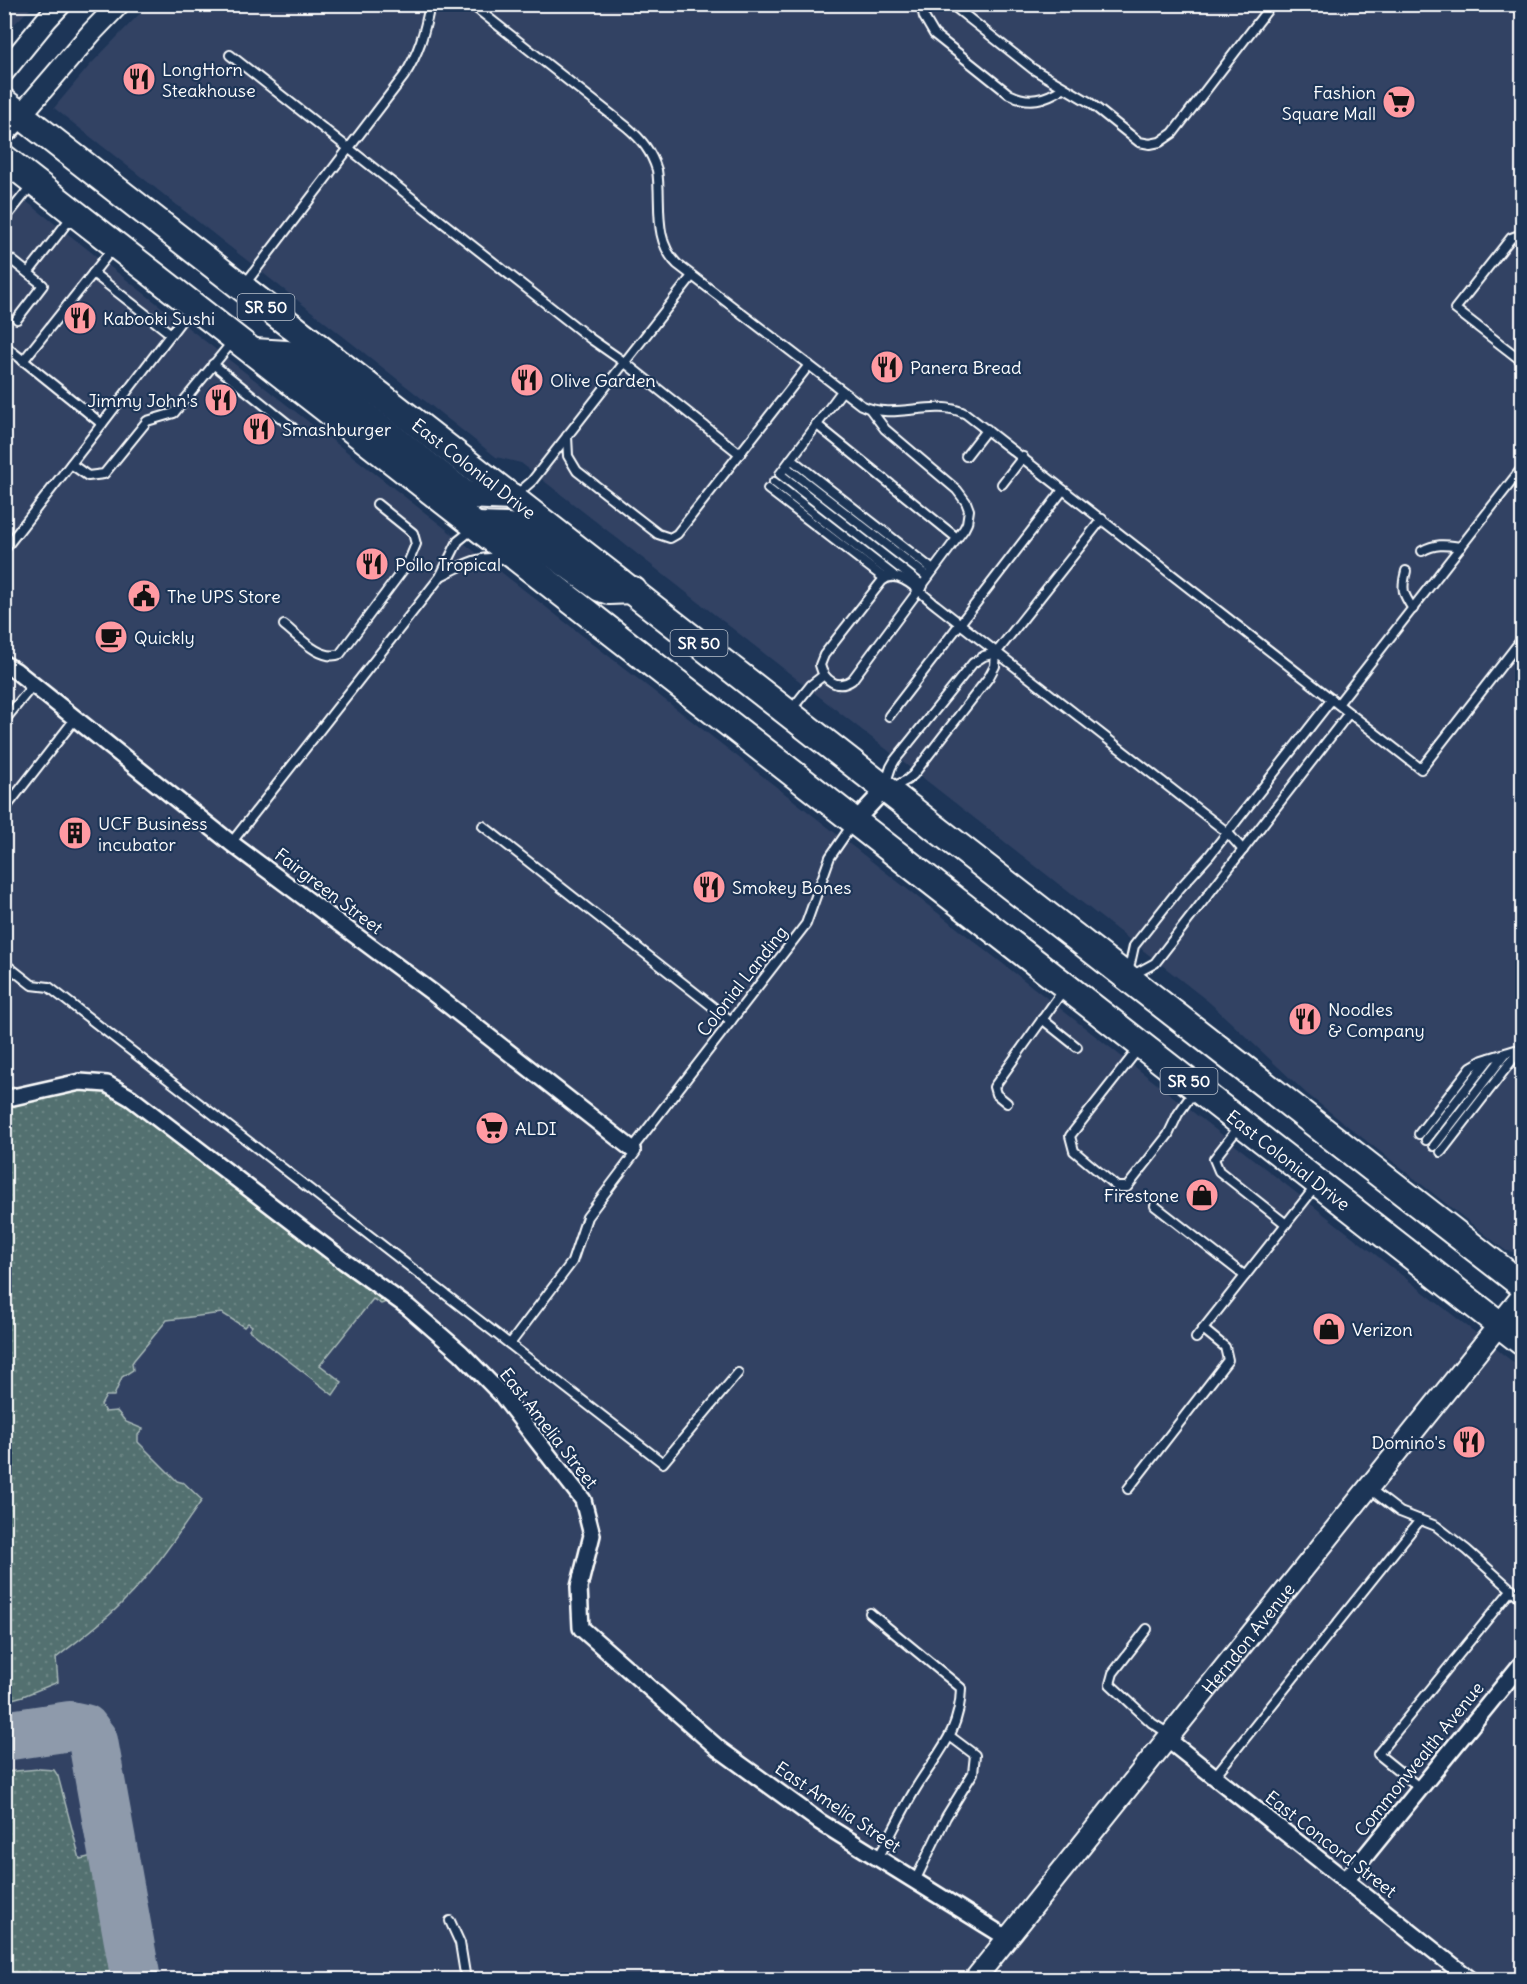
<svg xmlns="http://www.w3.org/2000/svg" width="1527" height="1984" viewBox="0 0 1527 1984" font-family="Delius,sans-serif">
	<defs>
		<pattern id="grass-dots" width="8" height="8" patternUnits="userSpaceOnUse" patternTransform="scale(1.5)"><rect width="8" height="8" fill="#52706f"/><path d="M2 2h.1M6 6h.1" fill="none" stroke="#6c8585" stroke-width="1.8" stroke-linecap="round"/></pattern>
	</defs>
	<rect width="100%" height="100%" fill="#1d3557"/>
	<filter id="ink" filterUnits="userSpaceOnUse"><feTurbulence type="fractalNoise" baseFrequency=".0167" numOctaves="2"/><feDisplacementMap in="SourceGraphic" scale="12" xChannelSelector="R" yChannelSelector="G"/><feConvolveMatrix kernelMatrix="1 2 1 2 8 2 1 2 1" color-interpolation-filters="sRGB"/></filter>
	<g filter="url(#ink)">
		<g fill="#314264">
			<path d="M5,4H34V5L5,33Z"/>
			<path d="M148,5H1522V1253L1506,1251L1307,1094L1209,1002L521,463L496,457L54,108L90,65Z"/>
			<path d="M4,184L1522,1369V1979H5Z"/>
		</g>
		<g fill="url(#grass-dots)" stroke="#a8b8b7" stroke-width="1.5">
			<path d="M86,1089L113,1091L386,1298L384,1303L381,1304L373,1299L320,1365L342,1382L333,1395L249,1330L252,1326L248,1323L244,1327L222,1313L167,1320L134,1360L132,1363L133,1370L122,1377L114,1396H106L101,1405L105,1412L117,1411L126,1422L143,1429L138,1435V1442L177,1481L184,1483L202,1500C177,1536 154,1571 123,1602C103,1623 78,1640 56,1658L58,1682L23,1696L5,1701L4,1232L11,1224L5,1219V1108L68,1092Z"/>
			<path d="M39,1769L54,1770L58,1776L80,1859L97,1855L119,1979H5V1772Z"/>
		</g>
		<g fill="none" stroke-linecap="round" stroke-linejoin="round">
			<path stroke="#8e9aab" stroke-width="50" d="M4,1736L70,1726L84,1729L93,1741L136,1980"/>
			<g stroke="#fff" stroke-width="12">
				<g id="service">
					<path d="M471,4L627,127C642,140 651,151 657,170C662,202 652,239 677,264L861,405C895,422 933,397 966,414L1421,769L1522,639"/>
					<path d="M921,4L924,17L934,34L1009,94C1029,104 1045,100 1063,88"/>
					<path d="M951,4L1033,69L1089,102L1139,142L1150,144L1160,142L1173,133L1272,4"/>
					<path d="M230,55L591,339L624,362L740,454"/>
					<path d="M4,220L31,186"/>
					<path d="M1522,234L1511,238L1455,309L1522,361"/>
					<path d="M4,254L43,285L17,319"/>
					<path d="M28,273L73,215"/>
					<path d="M93,273L171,334L102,424"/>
					<path d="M245,284L404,76C419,53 425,31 430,4"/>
					<path d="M171,334L190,309"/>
					<path d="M4,345L102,424L4,550"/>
					<path d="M23,361L113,248"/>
					<path d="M213,364L293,428"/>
					<path d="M842,391L780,474L923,586"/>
					<path d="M870,409L885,429L957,490L966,502L969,510L967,523L964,529L852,680C838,690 824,681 820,665L824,655L882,581C899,566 922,595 936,605L1228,833L1243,850"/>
					<path d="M816,424L957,538"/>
					<path d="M567,436L568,456L577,471L658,534L670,538L677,534L809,365"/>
					<path d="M966,456L987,429"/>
					<path d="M791,459L933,570"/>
					<path d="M71,464L88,476L104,474L147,421L174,413L233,341"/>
					<path d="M786,467L928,577"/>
					<path d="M774,482L893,575"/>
					<path d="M1002,484L1023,457"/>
					<path d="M768,489L884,578"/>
					<path d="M516,495L532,481L692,276"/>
					<path d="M1422,551C1436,543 1446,545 1461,547"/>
					<path d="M1406,571C1401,590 1403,594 1413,609"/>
					<path d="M441,576C461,566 481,554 503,559"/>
					<path d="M284,625C298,636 321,662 340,654L408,563L416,544L413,533L377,504"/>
					<path d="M1338,704L1522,468"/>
					<path d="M791,710L811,685L824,675"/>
					<path d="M889,716L1063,490"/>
					<path d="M4,721L33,685"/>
					<path d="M886,782L891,767L895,760L973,663L984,656L996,653"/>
					<path d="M893,787L907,780L913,775L989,677L995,666L996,653L1102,519"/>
					<path d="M4,810L75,719"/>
					<path d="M483,826L731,1021"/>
					<path d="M231,843L440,577L458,541L473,529"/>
					<path d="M4,963L32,985L49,987L663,1463L738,1373"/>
					<path d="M1128,973L1134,946L1180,888L1209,856L1332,699"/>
					<path d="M1131,976L1155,963L1349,713"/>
					<path d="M1042,1019L1077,1047"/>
					<path d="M1139,1048L1070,1136L1074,1151L1117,1187H1127L1168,1135L1178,1114L1195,1090"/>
					<path d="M1007,1103L996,1094L994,1087L1064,989"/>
					<path d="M1239,1127L1214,1159L1219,1171L1286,1224"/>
					<path d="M1419,1134L1471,1067L1483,1060L1515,1050"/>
					<path d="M1426,1140L1490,1058"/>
					<path d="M1434,1146L1506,1053"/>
					<path d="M632,1149L806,924L830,857L852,825"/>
					<path d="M1441,1152L1516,1055"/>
					<path d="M1155,1206L1245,1276"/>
					<path d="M1196,1338L1316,1186"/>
					<path d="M510,1344L572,1262L587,1217L636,1152"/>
					<path d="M1128,1489L1228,1360L1225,1347L1203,1329"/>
					<path d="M1370,1489L1400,1512L1436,1526L1467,1550L1522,1599"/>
					<path d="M870,1613L961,1688C960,1733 938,1752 916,1788C902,1811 891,1835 878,1858"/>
					<path d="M1147,1629L1113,1673L1110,1684L1152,1723L1169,1734"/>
					<path d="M1214,1777L1420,1520"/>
					<path d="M1420,1788L1378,1754L1512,1589"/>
					<path d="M915,1881L946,1817L973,1773L975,1755L951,1737"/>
					<path d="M450,1921L460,1943L466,1980"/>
				</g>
			</g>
			<g stroke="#fff" stroke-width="20">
				<g id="minor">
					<path d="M4,664L16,671L231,843L433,993L632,1149"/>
					<path d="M856,820L885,789"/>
					<path d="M4,1099L80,1082L107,1084L131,1098L345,1262L408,1307L461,1353L501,1394L583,1500L592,1535L579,1587L581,1628L719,1749L820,1822L1007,1938"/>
					<path d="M1167,1739L1471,1980"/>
					<path d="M1345,1881L1522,1663"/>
				</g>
			</g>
			<g stroke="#fff" stroke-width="24">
				<g id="tertiary">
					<path d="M4,72L47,19L61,4"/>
					<path d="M20,116L92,32L119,4"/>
					<path id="s1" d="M974,1980L1522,1296"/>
				</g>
			</g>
			<g stroke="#fff" stroke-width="27">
				<path id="secondary" d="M4,132L20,116"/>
			</g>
			<g stroke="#fff" stroke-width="30">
				<g id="trunk">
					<path id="s2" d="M4,102L1522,1285"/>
					<path id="s3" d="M4,158L1522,1342"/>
					<path d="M254,352L287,354L466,495L512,497"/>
					<path d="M477,526L508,527L518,529L600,588L609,591L633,590"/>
				</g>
			</g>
			<use href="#service" stroke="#1d3557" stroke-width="8"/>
			<use href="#minor" stroke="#1d3557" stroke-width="15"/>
			<use href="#tertiary" stroke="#1d3557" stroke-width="20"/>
			<use href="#secondary" stroke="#1d3557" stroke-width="22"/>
			<use href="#trunk" stroke="#1d3557" stroke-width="26"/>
		</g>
	</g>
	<defs>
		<g id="restaurant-disc" transform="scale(1.725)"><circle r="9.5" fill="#ff9aa2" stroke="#1d3557"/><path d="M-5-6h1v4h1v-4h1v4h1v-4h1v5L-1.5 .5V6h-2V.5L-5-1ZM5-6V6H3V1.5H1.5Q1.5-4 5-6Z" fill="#111"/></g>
		<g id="supermarket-disc" transform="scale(1.725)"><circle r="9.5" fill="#ff9aa2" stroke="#1d3557"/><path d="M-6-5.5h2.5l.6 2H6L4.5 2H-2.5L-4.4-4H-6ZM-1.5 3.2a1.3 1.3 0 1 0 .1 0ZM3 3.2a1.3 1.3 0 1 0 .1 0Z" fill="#111"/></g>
		<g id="civic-disc" transform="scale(1.725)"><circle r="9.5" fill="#ff9aa2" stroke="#1d3557"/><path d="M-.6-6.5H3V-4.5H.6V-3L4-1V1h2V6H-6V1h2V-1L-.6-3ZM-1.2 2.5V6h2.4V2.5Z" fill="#111"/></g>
		<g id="cafe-disc" transform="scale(1.725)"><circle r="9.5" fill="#ff9aa2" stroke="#1d3557"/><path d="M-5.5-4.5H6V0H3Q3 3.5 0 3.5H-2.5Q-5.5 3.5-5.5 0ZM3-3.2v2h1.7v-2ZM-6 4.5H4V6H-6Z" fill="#111"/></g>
		<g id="building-disc" transform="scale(1.725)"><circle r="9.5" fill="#ff9aa2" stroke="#1d3557"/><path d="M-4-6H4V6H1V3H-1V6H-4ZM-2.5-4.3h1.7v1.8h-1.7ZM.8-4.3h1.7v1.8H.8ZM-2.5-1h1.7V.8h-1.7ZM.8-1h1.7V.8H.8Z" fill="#111"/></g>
		<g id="shop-disc" transform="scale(1.725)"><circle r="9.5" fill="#ff9aa2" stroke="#1d3557"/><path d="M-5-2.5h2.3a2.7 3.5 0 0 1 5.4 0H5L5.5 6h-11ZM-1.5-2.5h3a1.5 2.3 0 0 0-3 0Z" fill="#111"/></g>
	</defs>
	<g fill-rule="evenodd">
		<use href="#restaurant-disc" x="139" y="79"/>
		<use href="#supermarket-disc" x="1399" y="102"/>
		<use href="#restaurant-disc" x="80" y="318"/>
		<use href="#restaurant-disc" x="887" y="367"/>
		<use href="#restaurant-disc" x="527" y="380"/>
		<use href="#restaurant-disc" x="221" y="400"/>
		<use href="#restaurant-disc" x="259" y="429"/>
		<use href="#restaurant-disc" x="372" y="564"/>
		<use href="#civic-disc" x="144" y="596"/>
		<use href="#cafe-disc" x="111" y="637"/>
		<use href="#building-disc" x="75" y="833"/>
		<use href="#restaurant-disc" x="709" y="887"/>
		<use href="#restaurant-disc" x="1305" y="1019"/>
		<use href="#supermarket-disc" x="492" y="1128"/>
		<use href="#shop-disc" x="1202" y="1195"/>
		<use href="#shop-disc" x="1329" y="1329"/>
		<use href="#restaurant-disc" x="1469" y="1442"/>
	</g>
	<g text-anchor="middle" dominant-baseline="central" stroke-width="4.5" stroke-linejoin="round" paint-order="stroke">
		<g fill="#1d3557" stroke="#bbc2cd" stroke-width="1.5">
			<rect x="237.5" y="294" width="57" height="26" rx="4.5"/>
			<rect x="670.5" y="630" width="57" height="26" rx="4.5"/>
			<rect x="1160.5" y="1068" width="57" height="26" rx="4.5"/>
		</g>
		<g font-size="16" font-weight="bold" fill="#fff">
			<text x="266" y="307">SR 50</text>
			<text x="699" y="643">SR 50</text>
			<text x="1189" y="1081">SR 50</text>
		</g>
		<g font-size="18" fill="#fff" stroke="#1d3557" text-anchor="start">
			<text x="162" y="69">LongHorn<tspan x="162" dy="21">Steakhouse</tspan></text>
			<text x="1376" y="92" text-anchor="end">Fashion<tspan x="1376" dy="21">Square Mall</tspan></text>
			<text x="103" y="318">Kabooki Sushi</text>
			<text x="910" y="367">Panera Bread</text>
			<text x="550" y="380">Olive Garden</text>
			<text x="198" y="400" text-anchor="end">Jimmy John's</text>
			<text x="282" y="429">Smashburger</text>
			<text x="395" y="564">Pollo Tropical</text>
			<text x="167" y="596">The UPS Store</text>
			<text x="134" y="637">Quickly</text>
			<text x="98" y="823">UCF Business<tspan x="98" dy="21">incubator</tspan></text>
			<text x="732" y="887">Smokey Bones</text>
			<text x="1328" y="1009">Noodles<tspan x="1328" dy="21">&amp; Company</tspan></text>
			<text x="515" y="1128">ALDI</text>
			<text x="1179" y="1195" text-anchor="end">Firestone</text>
			<text x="1352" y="1329">Verizon</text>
			<text x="1446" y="1442" text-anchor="end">Domino's</text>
		</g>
		<g font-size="18" fill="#fff" stroke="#1d3557">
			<text stroke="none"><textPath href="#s2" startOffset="596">East Colonial Drive</textPath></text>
			<text transform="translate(329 891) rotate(37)">Fairgreen Street</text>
			<text transform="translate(742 981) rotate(-52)">Colonial Landing</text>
			<text stroke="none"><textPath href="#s3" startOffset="1629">East Colonial Drive</textPath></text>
			<text transform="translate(549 1428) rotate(52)">East Amelia Street</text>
			<text stroke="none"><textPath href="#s1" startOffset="438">Herndon Avenue</textPath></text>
			<text transform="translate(1419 1759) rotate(-51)">Commonwealth Avenue</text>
			<text transform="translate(838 1807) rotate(34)">East Amelia Street</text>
			<text transform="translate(1331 1844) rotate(38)">East Concord Street</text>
		</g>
	</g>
	<rect width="1527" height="1984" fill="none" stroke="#1d3557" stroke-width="24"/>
	<rect x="12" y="12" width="1503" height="1960" fill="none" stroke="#fff" stroke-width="2" filter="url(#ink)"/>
</svg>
